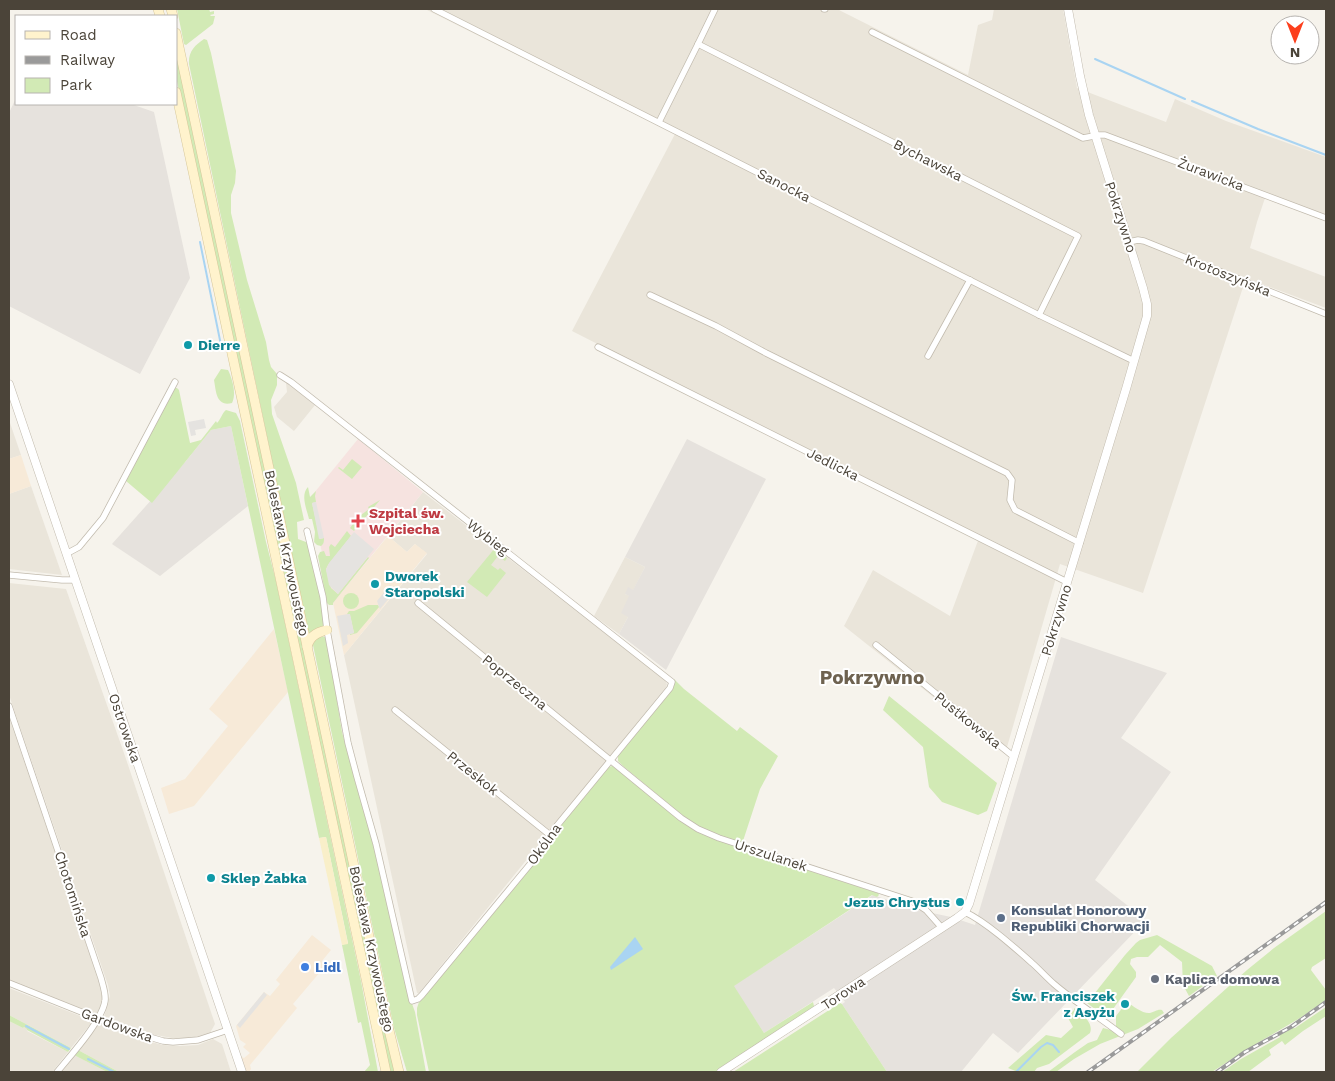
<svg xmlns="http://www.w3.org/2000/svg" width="1335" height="1081" viewBox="0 0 1335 1081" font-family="'Work Sans',sans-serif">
	<rect width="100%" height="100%" fill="#f6f3ec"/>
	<g fill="#eae5da">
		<path d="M428,9H837L968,75L978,25L992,20L994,9H1063L1077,88L1166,122L1175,99L1226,121L1326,157V221L1265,198L1257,222L1250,248L1326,277V308L1246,278L1143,593L1060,564L1005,754L844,626L873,570L950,616L979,538L572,331L675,134L427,10Z"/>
		<path d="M286,383H288L315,405L294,431L277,417L274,407L287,392Z"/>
		<path d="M10,423L21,455L9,459V424Z"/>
		<path d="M31,486L62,575L9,569V494Z"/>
		<path d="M423,492L665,680L667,684L666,687L419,993H417L344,655L427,554L415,544L407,552L388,536Z"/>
		<path d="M625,557L645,567L633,591L625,594L630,596L628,617L619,634L594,616Z"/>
		<path d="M9,583L66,589L125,756L215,1024L210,1033L195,1038H172L145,1033L104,1017L110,996L108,985L9,695Z"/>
		<path d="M9,717L101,987L103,995L101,1007L98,1015L9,980Z"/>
		<path d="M9,988L93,1021L71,1048L9,1015Z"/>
		<path d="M9,1021L23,1028L24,1027L28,1029L27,1031L68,1052L52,1072H9Z"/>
		<path d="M99,1023L143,1040L163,1045L180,1046L198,1045L213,1039L222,1044L231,1072H119L78,1050Z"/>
		<path d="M74,1055L84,1060L107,1072H61Z"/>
	</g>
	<g fill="#f7ead8">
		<path d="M21,455L31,486L9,494V459Z"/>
		<path d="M388,536L407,552L415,544L427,553L344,655L333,603Z"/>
		<path d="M274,629L288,692L194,806L169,814L161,788L185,779L228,726L209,709Z"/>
		<path d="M312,935L331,950L322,961L326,965L293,1004L297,1008L250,1065L251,1069L249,1072H246L240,1056L244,1058L250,1053L243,1047L246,1044L240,1040L236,1026L264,992L270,996L280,984L276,980Z"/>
	</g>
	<g fill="#e6e2dd">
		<path d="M16,98V104H131L154,112L190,278L140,374L9,306V113Z"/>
		<path d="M231,426L248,506L160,576L112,544L186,461L211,430Z"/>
		<path d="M687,439L766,479L666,670L619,634L628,617L621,613L629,596L625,594L628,587L633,590L645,567L625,557Z"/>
		<path d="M1061,637L1167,673L1121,738L1171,772L1095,880L1146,920L1018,1053L993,1033L961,1072H887L842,1004L845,1002L834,988L764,1033L733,986L873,895L918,910L951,917L975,925Z"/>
	</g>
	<path fill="#f6e3e0" d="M358,439L423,492L333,603L310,498Z"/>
	<g fill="#d2eab5">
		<path d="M177,9H209L210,12L214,11V14L210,15L211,16H215L213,24L186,45L184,44Z"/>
		<path d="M204,39L207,40L211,53L236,171L235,183L231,195V213L247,280L266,342L269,360L271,367L277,374V385L271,400L272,414L296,483L304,520L297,522L298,539L306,542L309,545L321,596L324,623L323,626L309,637L189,64C188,52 195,45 204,39Z"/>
		<path d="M176,50L396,1072H389L379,1026L176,77Z"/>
		<path d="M221,369L228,370C232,378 237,394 232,403C216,407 216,391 214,380Z"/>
		<path d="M174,388H177L179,390L190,443L201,440L216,421L217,423C221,419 222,413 226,410L236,413L240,421L266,542L276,581L361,981L378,1072H364L370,1065L361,1022L358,1023L342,945L348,943L326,837L319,838L231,426L211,430L152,503L126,481Z"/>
		<path d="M352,459L362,467L352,479L338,468L339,467L343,470Z"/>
		<path d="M308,487L310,497L316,491L315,496L316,502L312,503L320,539L324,538C324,541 324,544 321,546L317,545L314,542L315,532L312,519H309C307,510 300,495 308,487Z"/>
		<path d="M380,500L354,531L350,528L353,524L350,521L351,520L354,523L361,518L358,514L359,513L361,515L369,509L368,507Z"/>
		<path d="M347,531L351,536L328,565L326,569L331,588L338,594L368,557L369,558L333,603V605H329L327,603L318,556L320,552L324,551L326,556H330L329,547L331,544L335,547Z"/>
		<path d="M495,548L507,558L505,561L498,556L491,565L498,570L500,568L506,573L487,597L467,582Z"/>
		<circle cx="351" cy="601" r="8"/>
		<path d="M368,605H378L379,607L357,633L350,635V634L354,633L350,615L347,614L349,611H354Z"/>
		<path d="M321,636L325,637L327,640L342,732L356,784L372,837L406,987L415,1012L426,1072H407L394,1028L314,650L313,645L315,639Z"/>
		<path d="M674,679L684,689L737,731L740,727L778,756L760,789L742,844L706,831L684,817L623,766L618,761V756L674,685Z"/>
		<path d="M889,696L997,783L987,811L978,815L942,802L929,787L923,747L883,710Z"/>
		<path d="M612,766H615L694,829L703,834L729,844L878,893L879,895L877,897L872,895L734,986L764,1033L813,1002L814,1006L812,1009L716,1072H429L417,1015V1008L419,1002L606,768Z"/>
		<path d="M1326,911V958L1312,967L1311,970L1326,990V1000L1300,1018L1244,1051L1212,1072H1137L1171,1038L1247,970L1274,948Z"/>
		<path d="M1157,935L1212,966L1217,976L1189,996L1183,985L1182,962L1160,945L1148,957H1137L1131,959L1130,964L1136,972V977L1108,1016L1103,1015L1087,1003L1125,955L1136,943L1140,940Z"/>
		<path d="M1127,1002C1133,1006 1143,1014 1150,1013C1155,1012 1157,1009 1162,1010L1164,1013L1138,1029L1100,1044L1074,1059L1056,1072H1048L1075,1052L1088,1043L1097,1040L1103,1028L1111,1030L1116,1026V1016Z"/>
		<path d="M840,1003L842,1004L887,1072H733Z"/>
		<path d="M1326,1007V1016L1303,1031L1285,1045L1282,1041L1269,1050L1271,1055L1248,1072H1222L1241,1059L1280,1037L1279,1035L1293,1028H1295Z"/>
		<path d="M1074,1008C1082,1014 1094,1023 1090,1033L1049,1064L1037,1068L1034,1072H1018L1008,1068L1046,1035L1061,1038L1073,1027L1068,1018L1069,1015L1074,1010Z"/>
		<path d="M9,1015L71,1048L68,1052L27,1030V1029L24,1027L23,1028L9,1021Z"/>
		<path d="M78,1050L119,1072H107L74,1055Z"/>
	</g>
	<path fill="#f9efc9" d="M326,837L348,944L342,945L319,838Z"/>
	<g fill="#e5e3e0">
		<path d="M204,419L206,428L195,430L196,435L191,436L188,422Z"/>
		<path d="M316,502L324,538L319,539L312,503Z"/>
		<path d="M354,532L374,549L338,594L329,585L326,570L329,563Z"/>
		<path d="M390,585L396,590L380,609L379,607L377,601Z"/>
		<path d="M348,614H350L354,633L347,635L348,643L343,646L337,616Z"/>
		<path d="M264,992L267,995L240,1028L237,1025Z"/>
	</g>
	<path fill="#a9d4f2" d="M635,937L643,949L611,970L610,967Z"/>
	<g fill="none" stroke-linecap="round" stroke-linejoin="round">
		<g stroke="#a9d4f2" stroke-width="2">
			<path d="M1095,59L1185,99"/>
			<path d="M1192,101L1258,129L1326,155"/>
			<path d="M200,242L222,350"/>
			<path d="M26,1026L69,1049"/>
			<path d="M88,1059L114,1072"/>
			<path d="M1016,1072L1041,1047L1047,1043L1053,1045L1059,1052"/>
		</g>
		<g stroke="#c2bbae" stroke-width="7">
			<g id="minor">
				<path d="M434,9L1039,315L1134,361"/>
				<path d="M824,9H825"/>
				<path d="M872,32L1083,138L1099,135H1105L1326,218"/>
				<path d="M698,44L715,9"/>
				<path d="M659,122L698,44L1078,236L1039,315"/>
				<path d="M1129,242L1138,240L1144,241L1326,314"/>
				<path d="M650,295L716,326L766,353L1007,473L1012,480L1010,500L1015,510L1080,543"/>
				<path d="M598,347L1067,582"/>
				<path d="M928,356L970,280"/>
				<path d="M280,375L291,382L672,682L670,688L555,828L541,851L422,995L418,999L412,1001L376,844L357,777L348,743L327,630L323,597L307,531"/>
				<path d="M66,554L79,547L103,518L175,382"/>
				<path d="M9,575L62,580H75"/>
				<path d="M418,603L681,818L698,829L719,838L912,901L926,910L942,928"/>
				<path d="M876,645L1014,757"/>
				<path d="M9,706L101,978C103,986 106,993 105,1001C102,1021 71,1055 57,1072"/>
				<path d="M395,710L550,835"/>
				<path d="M965,912C986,922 1014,947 1032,963C1039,969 1046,977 1054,984C1075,1002 1099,1017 1121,1034"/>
				<path d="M9,983L129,1031L163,1041L173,1042L198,1040L228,1030"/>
			</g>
		</g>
		<g stroke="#c2bbae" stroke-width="9">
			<g id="tertiary">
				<path d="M9,384L242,1072"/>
				<path d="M721,1072L957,918L965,912L969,904L1126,389L1147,316V304L1143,288L1089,115L1080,76L1068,9"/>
			</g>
		</g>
		<g stroke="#d6c79b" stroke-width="10">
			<g id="secondary">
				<path d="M158,9L160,16"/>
				<path d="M171,9L173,16"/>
				<path d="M176,33L389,1030L399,1072"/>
				<path d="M176,92L386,1072"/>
				<path d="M307,647C309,637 317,632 327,630"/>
			</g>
		</g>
		<use href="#minor" stroke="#fff" stroke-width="5.5"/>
		<use href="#tertiary" stroke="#fff" stroke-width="8"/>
		<use href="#secondary" stroke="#fff3cd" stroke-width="9"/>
		<g stroke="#9a9a9a" stroke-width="4">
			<g id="rail">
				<path d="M1088,1072L1326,902"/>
				<path d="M1217,1072L1245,1052L1291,1027L1326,1002"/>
			</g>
		</g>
		<use href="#rail" stroke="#fff" stroke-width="2" stroke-dasharray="5.5" stroke-linecap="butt"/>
	</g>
	<g fill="#0f9aa8" stroke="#fff" stroke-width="2">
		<circle cx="188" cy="345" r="5"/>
		<circle cx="375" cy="584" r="5"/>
		<circle cx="211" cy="878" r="5"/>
		<circle cx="960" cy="902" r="5"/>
		<circle cx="1125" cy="1004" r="5"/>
	</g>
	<path fill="#e0444e" stroke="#fff" stroke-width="2" d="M355.5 513.5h5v5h5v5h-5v5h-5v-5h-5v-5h5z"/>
	<circle fill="#5c6f8a" stroke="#fff" stroke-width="2" cx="1001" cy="918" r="5"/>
	<circle fill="#3f7fe0" stroke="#fff" stroke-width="2" cx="305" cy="967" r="5"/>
	<circle fill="#6b7280" stroke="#fff" stroke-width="2" cx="1155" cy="979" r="5"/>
	<g text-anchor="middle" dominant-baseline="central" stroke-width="4" stroke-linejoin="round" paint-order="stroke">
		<g font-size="14" fill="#4b4439" stroke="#fff">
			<text transform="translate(928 160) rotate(27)">Bychawska</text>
			<text transform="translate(1211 174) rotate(21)">Żurawicka</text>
			<text transform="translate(784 185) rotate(27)">Sanocka</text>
			<text transform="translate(1121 217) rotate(72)">Pokrzywno</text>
			<text transform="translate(1228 275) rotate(22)">Krotoszyńska</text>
			<text transform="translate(833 464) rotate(27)">Jedlicka</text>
			<text transform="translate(488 537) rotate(38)">Wybieg</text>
			<text transform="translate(287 553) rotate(78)">Bolesława Krzywoustego</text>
			<text transform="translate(1056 620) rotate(-73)">Pokrzywno</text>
			<text transform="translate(515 682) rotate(39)">Poprzeczna</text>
			<text transform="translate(968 720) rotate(39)">Pustkowska</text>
			<text transform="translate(125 728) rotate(71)">Ostrowska</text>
			<text transform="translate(473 773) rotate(39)">Przeskok</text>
			<text transform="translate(544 844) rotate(-54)">Okólna</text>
			<text transform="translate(771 855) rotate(18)">Urszulanek</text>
			<text transform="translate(73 894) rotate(72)">Chotomińska</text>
			<text transform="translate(372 949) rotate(78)">Bolesława Krzywoustego</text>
			<text transform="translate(843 993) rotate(-33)">Torowa</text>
			<text transform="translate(117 1025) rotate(20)">Gardowska</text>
		</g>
		<g font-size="14" font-weight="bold" fill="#0d838f" stroke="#fff" text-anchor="start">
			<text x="198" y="345">Dierre</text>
			<text x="385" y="576">Dworek<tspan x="385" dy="16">Staropolski</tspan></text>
			<text x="221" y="878">Sklep Żabka</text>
			<text x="950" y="902" text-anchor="end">Jezus Chrystus</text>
			<text x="1115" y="996" text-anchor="end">Św. Franciszek<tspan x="1115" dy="16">z Asyżu</tspan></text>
		</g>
		<g font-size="14" font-weight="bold" fill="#be3a42" stroke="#fff" text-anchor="start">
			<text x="369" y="513">Szpital św.<tspan x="369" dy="16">Wojciecha</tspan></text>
		</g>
		<g font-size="14" font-weight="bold" fill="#4e5e75" stroke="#fff" text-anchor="start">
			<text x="1011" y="910">Konsulat Honorowy<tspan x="1011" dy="16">Republiki Chorwacji</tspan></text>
		</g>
		<g font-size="14" font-weight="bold" fill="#366cbe" stroke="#fff" text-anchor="start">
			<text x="315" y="967">Lidl</text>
		</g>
		<g font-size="14" font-weight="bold" fill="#5b616d" stroke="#fff" text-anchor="start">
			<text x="1165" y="979">Kaplica domowa</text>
		</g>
		<g font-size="19" font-weight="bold" fill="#6e6250" stroke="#fff">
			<text x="872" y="677">Pokrzywno</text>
		</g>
	</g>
	<rect width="1335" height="1081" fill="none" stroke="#4b4439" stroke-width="20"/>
	<rect x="15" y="15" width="162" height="90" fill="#ffffff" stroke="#b7b4b0"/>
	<rect x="25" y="31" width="25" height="8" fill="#fff3cd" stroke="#b7b4b0"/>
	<text x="60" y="40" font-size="15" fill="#4b4439">Road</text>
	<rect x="25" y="56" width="25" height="8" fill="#9a9a9a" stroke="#b7b4b0"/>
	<text x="60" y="65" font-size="15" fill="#4b4439">Railway</text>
	<rect x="25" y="78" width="25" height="15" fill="#d2eab5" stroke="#b7b4b0"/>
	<text x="60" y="90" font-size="15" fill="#4b4439">Park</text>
	<g transform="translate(1295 40) rotate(180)"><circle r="24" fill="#ffffff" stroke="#b7b4b0"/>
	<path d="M0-4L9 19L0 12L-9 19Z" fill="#fc3f1d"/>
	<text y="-8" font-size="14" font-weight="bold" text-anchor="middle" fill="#4b4439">N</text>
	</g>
</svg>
